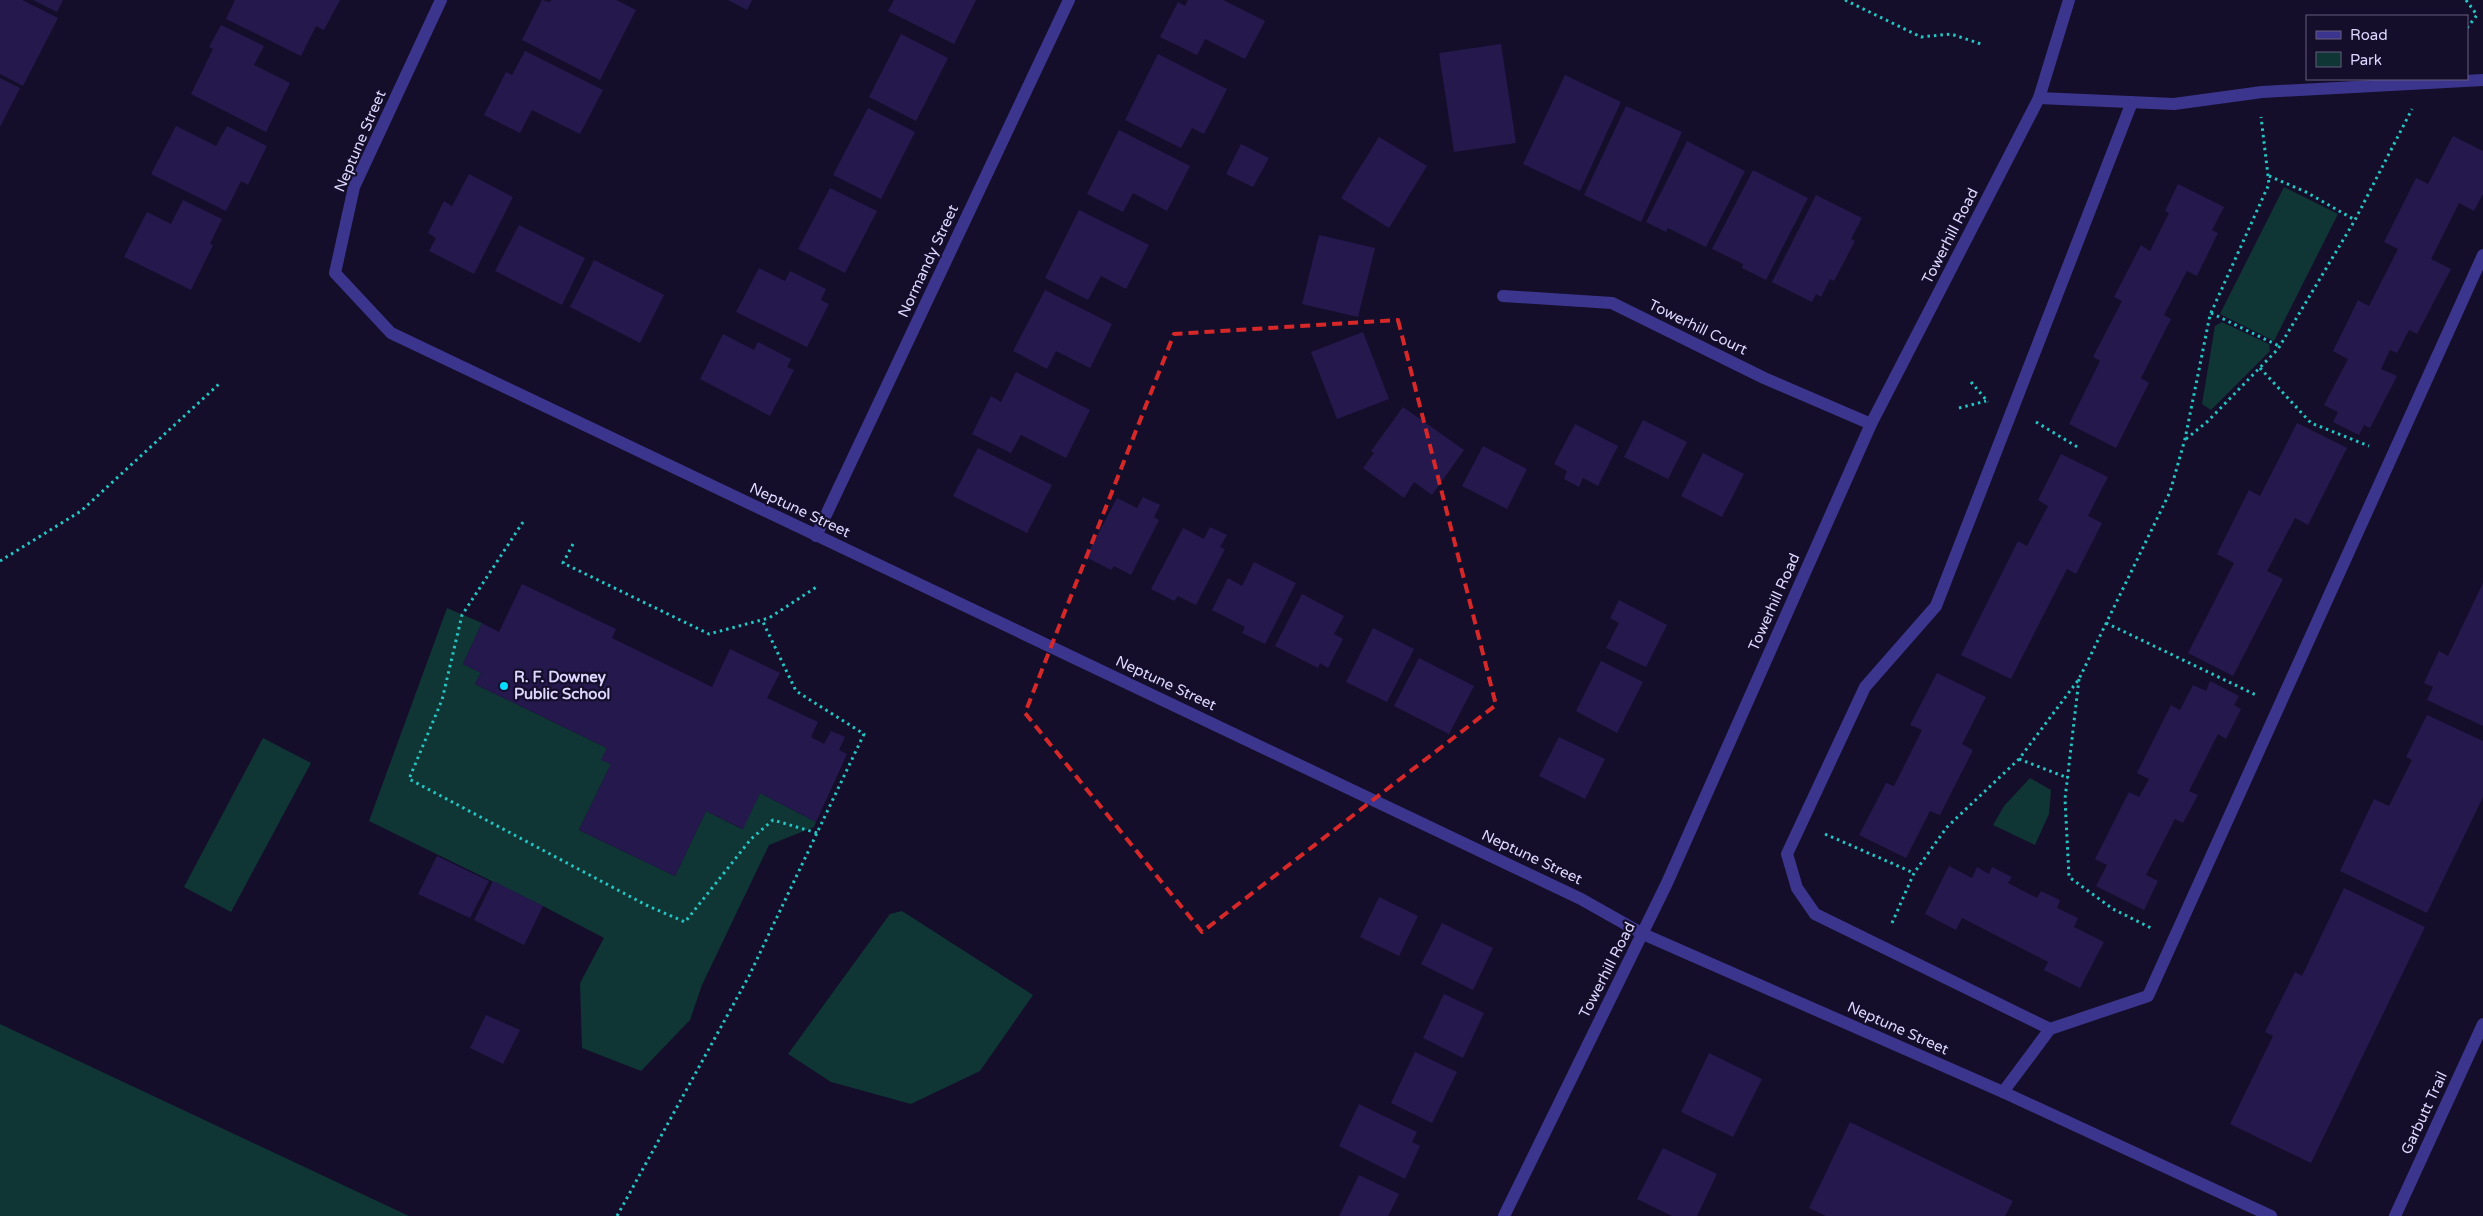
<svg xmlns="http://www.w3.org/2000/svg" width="2483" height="1216" viewBox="0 0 2483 1216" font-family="'Varela Round',sans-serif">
	<rect width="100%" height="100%" fill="#140e2a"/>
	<g fill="#103535">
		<path d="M2284,187L2338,214L2274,341L2220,314Z"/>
		<path d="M2222,322L2269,344L2270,351L2211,410L2202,404L2215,326Z"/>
		<path d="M447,608L482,623L463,664L481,673L475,684L607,748L602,760L611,764L579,830L675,876L706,811L742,829L760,793L816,822L814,827L769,845L702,985L690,1020L641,1071L582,1048L580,983L604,938L543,906L369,821Z"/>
		<path d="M263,738L311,763L231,912L184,887Z"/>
		<path d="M2030,778L2051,790L2049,814L2035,845L1993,825L2004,806Z"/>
		<path d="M902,911L1033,995L980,1071L911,1104L831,1082L788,1054L890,914Z"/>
		<path d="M0,1024L409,1216H0Z"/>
	</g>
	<g fill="#25184d">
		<path d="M0,0H22L58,18L23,86L0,74Z"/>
		<path d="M33,0H63L57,12Z"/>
		<path d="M235,0H340L324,30L316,26L301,56L226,19Z"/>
		<path d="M542,0L550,2L551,0H616L636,10L600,80L522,40Z"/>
		<path d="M728,0H752L747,10Z"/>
		<path d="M894,0H976L954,44L888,11Z"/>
		<path d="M1188,0H1223L1265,21L1245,59L1205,39L1197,55L1160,37L1178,2L1185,6Z"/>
		<path d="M221,25L264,46L254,65L290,83L266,132L191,94L213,49L209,47Z"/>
		<path d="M901,34L948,58L916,121L869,97Z"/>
		<path d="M1501,44L1516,143L1454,152L1439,53Z"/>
		<path d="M525,51L603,90L580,134L532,110L520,133L484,115L506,72L512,75Z"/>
		<path d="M1158,54L1227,89L1204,134L1192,128L1181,148L1125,120Z"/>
		<path d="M1565,75L1621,102L1580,191L1523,164Z"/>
		<path d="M0,78L20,88L0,127Z"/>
		<path d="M1626,106L1682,132L1641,222L1584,195Z"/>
		<path d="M868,108L915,132L881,199L833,175Z"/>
		<path d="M176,126L216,146L227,126L267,146L248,185L241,181L226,211L151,174Z"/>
		<path d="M1119,130L1190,166L1167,211L1133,193L1123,212L1087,194Z"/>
		<path d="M2453,136L2483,151V194L2474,211L2459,203L2431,259L2451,269L2417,334L2409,330L2397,353L2390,350L2381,369L2397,376L2370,428L2364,425L2359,435L2333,422L2338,412L2324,405L2348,359L2333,351L2358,300L2369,306L2398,249L2384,242L2416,178L2428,184Z"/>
		<path d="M1379,137L1427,166L1389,228L1341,198Z"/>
		<path d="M1687,141L1745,171L1706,247L1668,228L1666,232L1646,222Z"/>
		<path d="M1241,144L1269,158L1253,187L1226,174Z"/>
		<path d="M1753,170L1808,198L1766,280L1742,268L1743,264L1712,249Z"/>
		<path d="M469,174L513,197L474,274L429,251L436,238L428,233L444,201L452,206Z"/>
		<path d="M2178,184L2224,207L2212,230L2218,233L2197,276L2187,271L2164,315L2171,319L2141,378L2149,383L2116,448L2069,424L2100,361L2093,357L2122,301L2114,297L2141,245L2150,251L2169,213L2165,211Z"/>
		<path d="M830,188L877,211L845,273L798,249Z"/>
		<path d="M1816,195L1862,218L1851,239L1855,241L1834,281L1830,279L1821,297L1816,294L1812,302L1772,282Z"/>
		<path d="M183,200L222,219L210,244L213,245L191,290L124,257L147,212L171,224Z"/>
		<path d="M1079,210L1149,245L1126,289L1101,276L1088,300L1045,278Z"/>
		<path d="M519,225L585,258L562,305L495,271Z"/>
		<path d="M1319,235L1375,248L1358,317L1302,304Z"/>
		<path d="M594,260L664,295L640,343L570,307Z"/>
		<path d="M759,268L785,281L790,271L826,289L821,300L829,304L807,347L736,312Z"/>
		<path d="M1045,290L1112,324L1090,368L1056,351L1047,369L1013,351Z"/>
		<path d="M1363,332L1389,399L1337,419L1311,352Z"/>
		<path d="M723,334L754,350L758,342L791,359L787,367L794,370L770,416L700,379Z"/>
		<path d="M1016,372L1090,410L1066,458L1021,435L1011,453L972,434L991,396L1001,402Z"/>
		<path d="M1403,407L1464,450L1432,495L1414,482L1404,498L1363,468L1374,453L1371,451Z"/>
		<path d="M1643,420L1687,442L1668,479L1624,457Z"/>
		<path d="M2297,423L2347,448L2308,525L2295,518L2267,571L2283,579L2233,676L2188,653L2234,563L2217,554L2249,490L2260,496Z"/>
		<path d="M1575,424L1618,446L1598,486L1583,478L1579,487L1564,479L1567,471L1554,464Z"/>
		<path d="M1483,446L1527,469L1507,509L1462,486Z"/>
		<path d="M978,448L1052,485L1027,533L953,496Z"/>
		<path d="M1703,453L1744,474L1722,517L1681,496Z"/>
		<path d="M2061,454L2108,477L2088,516L2102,523L2076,574L2067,569L2011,679L1961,655L2018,541L2027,546L2048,506L2038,500Z"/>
		<path d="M1143,497L1160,505L1154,517L1159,520L1131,575L1114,566L1111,570L1086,557L1117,498L1137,508Z"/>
		<path d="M1210,527L1227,535L1220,547L1225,549L1196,605L1178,596L1174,601L1151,589L1183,528L1204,539Z"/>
		<path d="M1254,562L1296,583L1265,644L1242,633L1245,627L1212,610L1228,578L1242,586Z"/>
		<path d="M2483,583V726L2427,700L2433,687L2424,683L2439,651L2448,656Z"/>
		<path d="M522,584L616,629L612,638L712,687L730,649L780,673L767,698L818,722L811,737L824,744L831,731L845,737L839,750L847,754L816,822L760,793L743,829L706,811L675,876L579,830L611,764L601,760L607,748L475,684L481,673L463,664L482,623L499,632Z"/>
		<path d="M1302,594L1344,616L1334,634L1343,639L1328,668L1320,663L1318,668L1275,646Z"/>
		<path d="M1619,600L1667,625L1646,667L1606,648L1619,623L1610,618Z"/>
		<path d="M1373,628L1414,649L1387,702L1346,682Z"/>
		<path d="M1419,658L1474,686L1449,734L1394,706Z"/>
		<path d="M1601,661L1643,682L1617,733L1576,711Z"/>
		<path d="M1937,673L1986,697L1962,744L1973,750L1940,815L1930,811L1906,858L1859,835L1886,783L1894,786L1922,730L1910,725Z"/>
		<path d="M2210,681L2239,696L2234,705L2241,709L2226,739L2218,734L2189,791L2198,795L2183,823L2175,819L2146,875L2158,881L2144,910L2096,886L2107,865L2095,859L2129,792L2139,797L2149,779L2137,773L2171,705L2180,710L2193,685L2206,691Z"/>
		<path d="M2427,715L2483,741V797L2427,913L2340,871L2374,799L2389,806L2412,760L2406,757Z"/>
		<path d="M1559,737L1605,759L1585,799L1539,776Z"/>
		<path d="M437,856L489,881L470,918L418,894Z"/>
		<path d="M1949,866L1972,878L1977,867L1989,874L1992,867L2012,877L2008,883L2037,898L2041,891L2060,900L2057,908L2078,918L2074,927L2104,942L2080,988L2044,970L2048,962L1962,918L1956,930L1925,914Z"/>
		<path d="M493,881L543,906L524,945L474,920Z"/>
		<path d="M2344,888L2425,927L2311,1163L2230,1124L2273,1036L2265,1032L2295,972L2302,976Z"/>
		<path d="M1379,897L1418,916L1399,956L1360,937Z"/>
		<path d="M1442,923L1493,948L1473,990L1421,964Z"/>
		<path d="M1444,994L1484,1013L1463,1058L1423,1038Z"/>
		<path d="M486,1015L520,1030L503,1064L470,1048Z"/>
		<path d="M1415,1052L1457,1072L1432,1123L1391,1103Z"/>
		<path d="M1709,1053L1762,1079L1733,1137L1681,1112Z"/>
		<path d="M1359,1104L1417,1132L1412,1142L1420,1146L1405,1179L1339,1146Z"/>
		<path d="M1850,1122L2013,1201L2005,1216H1826L1809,1208Z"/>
		<path d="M1663,1148L1717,1174L1697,1216H1672L1637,1199Z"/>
		<path d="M1359,1175L1399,1194L1388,1216H1339Z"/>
	</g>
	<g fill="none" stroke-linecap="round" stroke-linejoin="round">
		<g stroke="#24c6c3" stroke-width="3" stroke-dasharray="2.5 4" stroke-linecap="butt">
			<path d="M1845,0L1921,37L1951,34L1984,45"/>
			<path d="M2466,0L2477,15L2467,28"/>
			<path d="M2269,176L2306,192L2355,220"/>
			<path d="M2211,313L2279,346"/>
			<path d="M2260,368L2311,423L2369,446"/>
			<path d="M1971,382L1988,402"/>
			<path d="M1959,408L1986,401"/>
			<path d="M2036,422L2079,448"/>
			<path d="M2186,439L2208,421L2278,349L2355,220L2412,109"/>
			<path d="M523,522L462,615L442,700L409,779L646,905L685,922L751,839L773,820L817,833"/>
			<path d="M573,544L563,563L709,634L769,618L818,586"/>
			<path d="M0,561L81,511L219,384"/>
			<path d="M2106,623L2256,695"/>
			<path d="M2079,679L2065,799L2069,877L2113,909L2151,928"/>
			<path d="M2019,759L2068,778"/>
			<path d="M1825,834L1914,873"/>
			<path d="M1892,923L1914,873L1947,827L2019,759L2079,679L2170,492L2185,439L2210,315L2269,184L2261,117"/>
			<path d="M617,1216L749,976L864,734L796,691L762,620"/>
		</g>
		<g stroke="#3c358e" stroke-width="12">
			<path d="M441,0L354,187L335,273L391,333L1581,899L1643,934L2003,1092L2271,1216"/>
			<path d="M2039,98L2174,104L2262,92L2483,80"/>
			<path d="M1503,296L1612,303L1764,378L1871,424"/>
			<path d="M816,536L1069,0"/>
			<path d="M2050,1029L1815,914L1797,888L1787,854L1865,687L1936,606L2132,102"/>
			<path d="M2003,1092L2050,1029L2148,996L2483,255"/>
			<path d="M1504,1216L1667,883L1871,424L2039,98L2069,0"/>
			<path d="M2395,1216L2483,1024"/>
		</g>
	</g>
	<path fill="none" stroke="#d62828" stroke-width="4" stroke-dasharray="10 6" stroke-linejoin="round" d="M1398,320L1496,705L1202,932L1025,713L1174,334Z"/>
	<circle fill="#03dbff" stroke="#140e2a" stroke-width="2" cx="504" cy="686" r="5"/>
	<g text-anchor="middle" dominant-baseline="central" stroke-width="4.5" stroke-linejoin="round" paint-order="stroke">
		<g font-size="15" fill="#ddd7ff" stroke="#140e2a">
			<text transform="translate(360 141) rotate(-67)">Neptune Street</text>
			<text transform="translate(1950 236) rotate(-63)">Towerhill Road</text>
			<text transform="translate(928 261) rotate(-65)">Normandy Street</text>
			<text transform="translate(1698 327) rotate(26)">Towerhill Court</text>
			<text transform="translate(800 510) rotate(25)">Neptune Street</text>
			<text transform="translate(1774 602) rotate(-66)">Towerhill Road</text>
			<text transform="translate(1166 683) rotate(25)">Neptune Street</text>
			<text transform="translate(1532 857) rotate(25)">Neptune Street</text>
			<text transform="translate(1607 970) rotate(-63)">Towerhill Road</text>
			<text transform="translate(1898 1028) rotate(24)">Neptune Street</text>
			<text transform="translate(2424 1113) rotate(-65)">Garbutt Trail</text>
		</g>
		<g font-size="15" font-weight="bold" fill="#ddd7ff" stroke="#140e2a" text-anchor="start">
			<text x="514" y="677">R. F. Downey<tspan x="514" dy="17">Public School</tspan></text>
		</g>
	</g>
	<rect x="2306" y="15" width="162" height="65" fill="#140e2a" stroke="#645e7f"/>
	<rect x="2316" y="31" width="25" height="8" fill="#3c358e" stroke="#645e7f"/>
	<text x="2350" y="40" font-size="15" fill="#ddd7ff">Road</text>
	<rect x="2316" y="52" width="25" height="15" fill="#103535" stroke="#645e7f"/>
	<text x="2350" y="65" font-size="15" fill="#ddd7ff">Park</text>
</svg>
